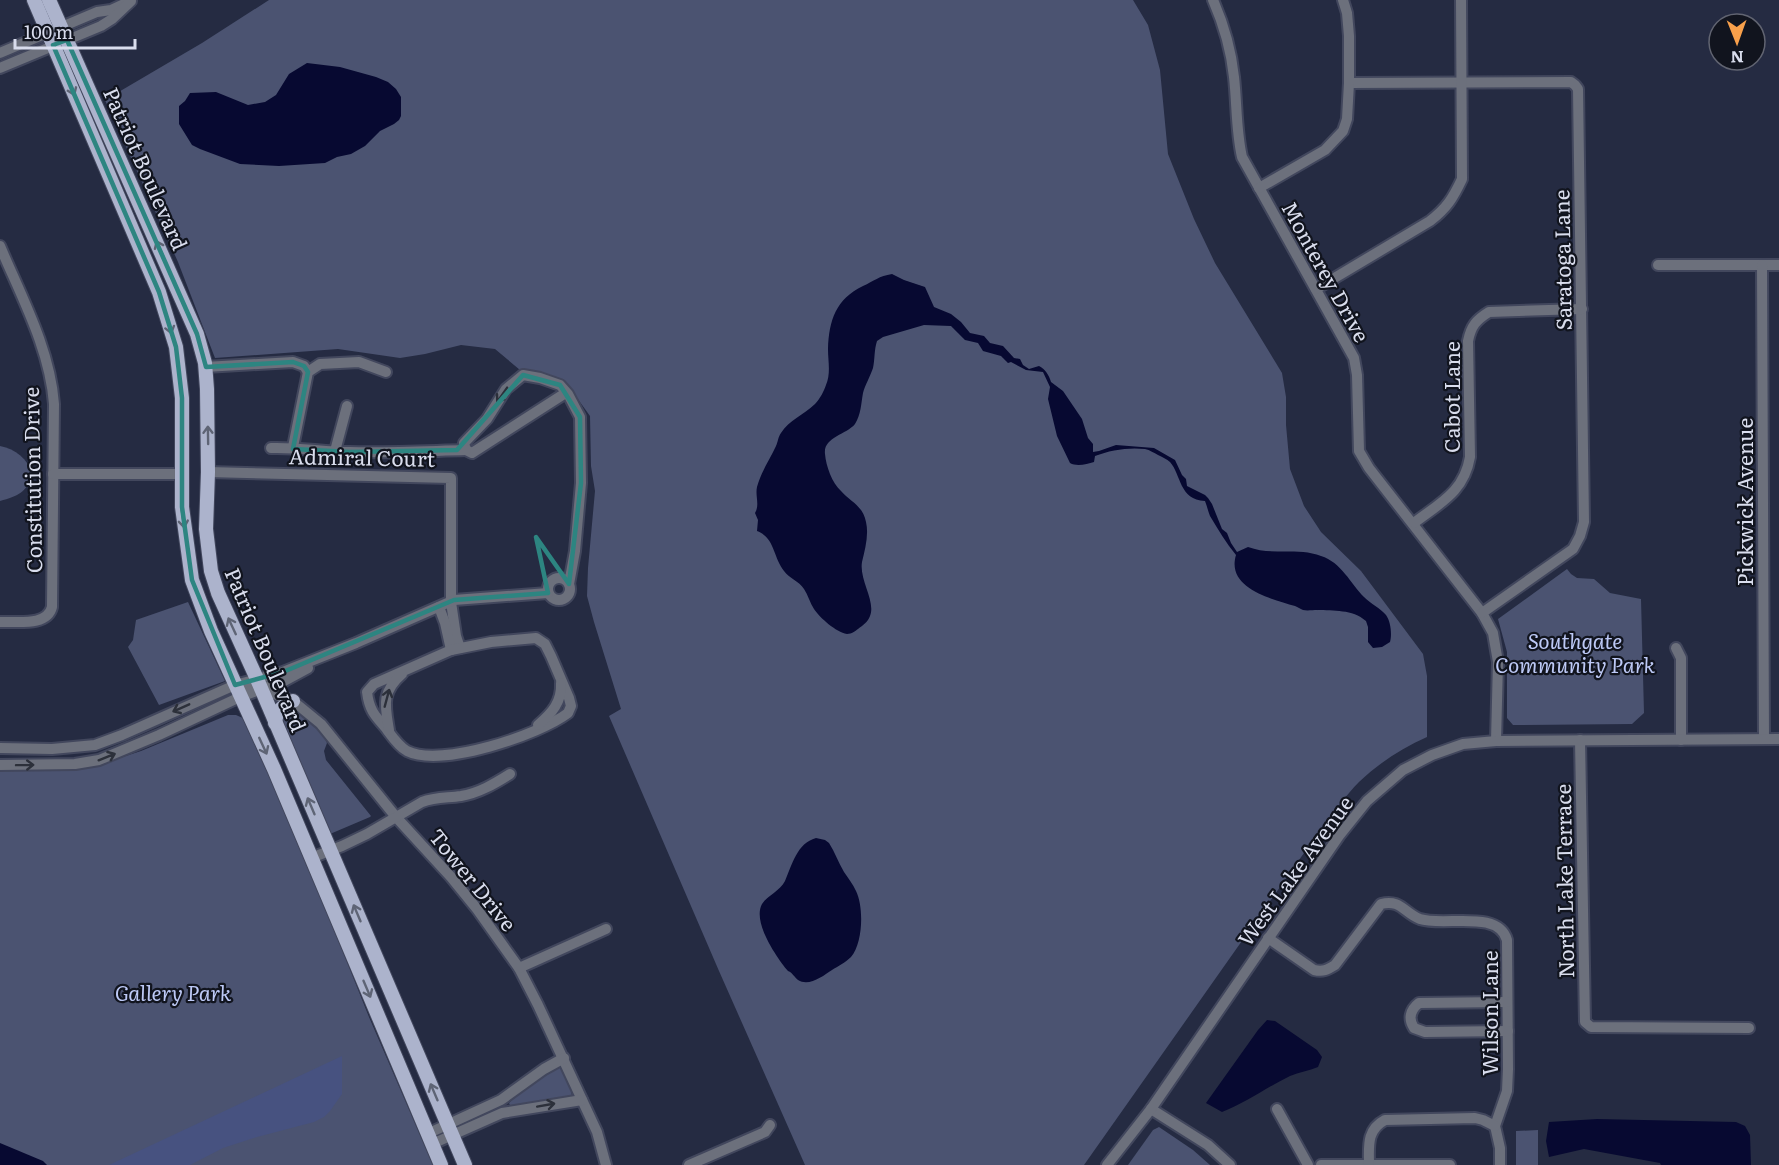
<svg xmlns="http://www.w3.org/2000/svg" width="1779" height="1165" viewBox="0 0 1779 1165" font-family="Literata,serif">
	<rect width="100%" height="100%" fill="#252b42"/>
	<g fill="#4b5371">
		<path d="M269,0H1133L1148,25L1160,70L1168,154L1194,219L1215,263L1282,373L1286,397V425L1290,469L1304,506L1321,532L1361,571L1423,654L1427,676V737C1402,748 1379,763 1359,782C1346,795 1334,812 1323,826L1084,1165H805L719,971L609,716L621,709L594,622L587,596L588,568L595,491L591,466L590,416L564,380L520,370L495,349L461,345L425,354L400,358L338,349L215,358L178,262L105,100L202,43Z"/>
		<path d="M0,446C16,449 27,459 33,474C26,493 18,496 0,501Z"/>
		<path d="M1567,569L1571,574L1577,578L1594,579L1610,593L1641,599L1644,713L1632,724L1513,725L1507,718V652L1498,619Z"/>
		<path d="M188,602L225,681L159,705L128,647L133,640L136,620Z"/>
		<path d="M282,705L292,707L312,722L324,736L327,743L324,751L326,760L371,816L370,817L330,834L280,722Z"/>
		<path d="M228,715H236L245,719L309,867L369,1017L433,1165H0V767L101,764L141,751Z"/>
		<path d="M556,1067L562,1068L571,1088L572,1097L511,1108L509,1103L511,1101L549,1070Z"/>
		<path d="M1159,1127L1193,1150L1210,1165H1128L1153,1130Z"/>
		<path d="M1538,1130V1165H1516V1131Z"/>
	</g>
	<path fill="#475280" d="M342,1056V1094L330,1111L324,1117L314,1122L257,1137L223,1148L190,1165H109Z"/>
	<g fill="#070931">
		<path d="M307,63L340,67L376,77L388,82L396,89L401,97V116L399,120L394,124L380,131L365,146L351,154L337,157L325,163L279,166L240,164L200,149L192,145L179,124V106L185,101L190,93L216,92L248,105L265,102L276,95L289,74Z"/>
		<path d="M892,274L904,280L925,287L934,307L951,314L961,322L970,333L984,336L990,343L1003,346L1014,358L1020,359L1023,365L1029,369L1039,366C1045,369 1049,375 1051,382L1063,391L1082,419L1088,438L1093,444V452L1099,451L1116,445L1154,448L1175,460L1182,475L1186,479L1187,486L1205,495L1208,498L1212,504L1222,529L1227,533L1231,543L1237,552L1248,547C1272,556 1298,547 1321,556C1341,562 1351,584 1364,597C1371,604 1380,608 1386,615C1391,622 1392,635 1390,642L1382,647L1373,648L1368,642V627L1366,621C1352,609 1334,611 1317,610C1313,610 1307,611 1303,610C1300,609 1298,607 1295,606C1271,599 1226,588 1236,555C1226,543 1218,529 1210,516C1208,511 1207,506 1205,501C1179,500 1181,474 1170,462C1167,459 1162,457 1158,455C1154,453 1150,450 1145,449C1129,447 1110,450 1095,456L1094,462C1087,464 1077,467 1070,463L1057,436L1048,399L1050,387L1043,372L1026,370L1011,362L1008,363L1001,356L983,351L978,343L965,340L951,326L924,325L883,337L877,341C874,350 875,359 873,368C870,377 865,385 863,393C861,404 861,414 855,424C846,435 823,437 825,454C826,466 832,483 841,491C851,502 863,506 866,522C869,535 865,549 862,562C859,580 876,601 870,616C868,622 863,625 858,629C855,631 852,634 847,634C836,632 820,618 814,609C810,603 808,595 804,589C799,581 789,578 784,571C773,557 775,538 757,531L758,520L755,513C760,505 755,496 757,487C761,472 770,459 776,446C778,442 778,437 781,433C789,420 804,415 815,404C820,399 824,391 826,385C831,373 828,361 828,349C829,320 836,299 863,286C874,281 879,276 892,274Z"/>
		<path d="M816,838L825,840L829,843C835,852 838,862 844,872C848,878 853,884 856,891C864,907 863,943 851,957C845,963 838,966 832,970C823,976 809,987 798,980C794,977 793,973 788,971C777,958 752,922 762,904C768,895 780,891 785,881C792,865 797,843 816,838Z"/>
		<path d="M1267,1020L1275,1021L1317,1050L1322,1057L1318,1067C1309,1071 1299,1072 1290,1076C1267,1087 1246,1103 1222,1112L1206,1103L1258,1030Z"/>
		<path d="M1597,1119L1736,1122L1745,1126L1750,1135L1751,1165H1661L1660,1163L1584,1149L1549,1157L1546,1141L1549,1122Z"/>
		<path d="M0,1143L43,1161L47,1165H0Z"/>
	</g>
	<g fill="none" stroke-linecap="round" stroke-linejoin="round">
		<g stroke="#42475d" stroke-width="14">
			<g id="minor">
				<path d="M1213,0C1224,25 1231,49 1234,77C1237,104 1236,131 1242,157L1354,358L1357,375L1359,451L1369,468L1482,613L1493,633L1498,662L1496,741"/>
				<path d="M0,53L97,12L111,10L124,4"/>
				<path d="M0,68L101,26L112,19L131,1"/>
				<path d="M1349,83L1571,82L1575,85L1578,89L1584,522L1580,536L1573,549L1482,613"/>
				<path d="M1259,188L1325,150L1343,131L1347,119L1349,83V36L1347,13L1343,0"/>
				<path d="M0,246C21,296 50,349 54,404L52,607C47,627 16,621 0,622"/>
				<path d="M1658,265H1779"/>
				<path d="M1762,265L1764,739"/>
				<path d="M1316,289L1430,221C1447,208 1453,198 1462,179L1461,0"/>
				<path d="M205,367L293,362L304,366L308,372"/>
				<path d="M568,394H564L472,453L466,450L464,443L487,419L506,389L523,375L540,378L560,385L568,394L580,417L581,483L575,551L569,584"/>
				<path d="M293,447L308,372L320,364L359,362L386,372"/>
				<path d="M271,448C298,447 324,452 350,452C389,453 427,451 466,450"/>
				<path d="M335,451L347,406"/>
				<path d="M208,472L451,478V602L456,636L460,648"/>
				<path d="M53,474H182"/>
				<path d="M1414,523C1440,503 1464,492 1470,457L1468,341C1471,326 1476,320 1489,312L1582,309"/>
				<circle cx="559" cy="589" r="11"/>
				<path d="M439,607L445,623L451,650"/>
				<path d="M536,638L545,644L551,656L569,698L571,706L568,713C539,735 441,768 407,751C398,746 391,735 385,727C374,715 369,709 367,692L374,684L451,650L491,642Z"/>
				<path d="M1676,648L1681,658V740"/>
				<path d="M235,685L261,689L293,701L321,724L396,817L451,877L477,909L519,968L538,1005L597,1132L606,1165"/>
				<path d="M538,725C552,713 562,702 561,683"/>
				<path d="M389,730C385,706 381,692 402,674"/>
				<path d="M1580,740L1585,1022L1591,1027L1749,1028"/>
				<path d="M0,748L52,749L95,745L122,735L235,685L283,672L356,643L454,600L548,593"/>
				<path d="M0,765L75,764L99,760L159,735L240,697L284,681L308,668"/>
				<path d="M311,858L342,846L367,834L422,802C435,797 447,798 461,796C479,793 494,784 510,774"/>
				<path d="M1268,938L1314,970C1323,972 1327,970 1335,965L1381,904C1401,899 1404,913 1420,919C1444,927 1498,909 1507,940L1508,1069L1507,1091L1495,1126L1500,1148V1165"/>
				<path d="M519,968L606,929"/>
				<path d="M1507,1002L1419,1003C1410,1010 1408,1019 1414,1028L1425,1032L1508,1031"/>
				<path d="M1151,1109L1208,1145L1230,1165"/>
				<path d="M1277,1109L1308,1165"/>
				<path d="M427,1134L501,1100L544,1069L564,1058"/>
				<path d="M432,1144L502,1113L582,1100"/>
				<path d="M689,1165L765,1132L770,1125"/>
				<path d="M1107,1165L1151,1109L1339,836L1367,801L1403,770L1432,755L1463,744L1496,741L1779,739"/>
				<path d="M1321,1165H1450"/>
				<path d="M1369,1165C1369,1147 1366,1130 1385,1120L1475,1118L1483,1120L1495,1126"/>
			</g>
		</g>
		<g stroke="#42475d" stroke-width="16">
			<g id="major">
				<path d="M34,0L159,292L176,347L182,398V507L192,580L211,631L274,769L441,1165"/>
				<path d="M49,0L197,334L205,363L207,389L208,472L206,529L211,571L218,593L257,679L465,1165"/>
				<path d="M275,723C276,711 282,706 293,701"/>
			</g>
		</g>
		<use href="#minor" stroke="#6c707c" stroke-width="10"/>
		<use href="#major" stroke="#acb3cc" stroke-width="14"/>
	</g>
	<defs><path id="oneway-shaft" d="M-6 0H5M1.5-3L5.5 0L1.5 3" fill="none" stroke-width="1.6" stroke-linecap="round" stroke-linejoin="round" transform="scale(1.5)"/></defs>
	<g stroke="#5e6475">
		<use href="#oneway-shaft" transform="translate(71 87) rotate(67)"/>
		<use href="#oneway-shaft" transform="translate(160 249) rotate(-114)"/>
		<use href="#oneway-shaft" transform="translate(169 325) rotate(74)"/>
		<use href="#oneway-shaft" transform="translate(208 435) rotate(-91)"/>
		<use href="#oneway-shaft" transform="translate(183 519) rotate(82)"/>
		<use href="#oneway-shaft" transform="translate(232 626) rotate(-115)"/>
		<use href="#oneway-shaft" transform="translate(263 746) rotate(65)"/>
		<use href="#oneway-shaft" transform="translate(311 806) rotate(-113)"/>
		<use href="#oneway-shaft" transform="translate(357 913) rotate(-113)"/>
		<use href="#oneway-shaft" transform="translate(367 989) rotate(67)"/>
		<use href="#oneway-shaft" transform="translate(434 1092) rotate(-113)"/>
	</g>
	<g stroke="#2c303a">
		<use href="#oneway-shaft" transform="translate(502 395) rotate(125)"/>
		<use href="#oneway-shaft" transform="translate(387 698) rotate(-75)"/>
		<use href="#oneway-shaft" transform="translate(181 708) rotate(156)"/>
		<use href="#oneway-shaft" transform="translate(107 757) rotate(-22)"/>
		<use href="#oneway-shaft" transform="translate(25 765) rotate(-1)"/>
		<use href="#oneway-shaft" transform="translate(546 1105) rotate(-10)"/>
	</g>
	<path fill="none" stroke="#2d8581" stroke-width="4.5" stroke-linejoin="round" d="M67,40L197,334L206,367L293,362L304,366L308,372L293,449L350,452L457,450L523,375L560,385L580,417L581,483L569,584L536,537L548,593L454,600L283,672L235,685L192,580L182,507V398L176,347L159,292L53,45Z"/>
	<g text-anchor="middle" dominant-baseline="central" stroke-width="4.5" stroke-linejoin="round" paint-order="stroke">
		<g font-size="21" fill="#d9dded" stroke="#11141e">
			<text transform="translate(147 168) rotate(66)">Patriot Boulevard</text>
			<text transform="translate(1561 260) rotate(-91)">Saratoga Lane</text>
			<text transform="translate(1327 271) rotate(61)">Monterey Drive</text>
			<text transform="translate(1450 397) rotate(-90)">Cabot Lane</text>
			<text transform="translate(362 456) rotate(1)">Admiral Court</text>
			<text transform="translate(31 480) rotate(-91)">Constitution Drive</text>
			<text transform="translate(1743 502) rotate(-90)">Pickwick Avenue</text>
			<text transform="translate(267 649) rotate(67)">Patriot Boulevard</text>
			<text transform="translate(1294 870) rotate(-54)">West Lake Avenue</text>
			<text transform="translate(474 879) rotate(51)">Tower Drive</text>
			<text transform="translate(1563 881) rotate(-91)">North Lake Terrace</text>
			<text transform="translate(1488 1013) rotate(-90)">Wilson Lane</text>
		</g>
		<g font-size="21" font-style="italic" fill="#bdc9f6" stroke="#11141e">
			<text x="1575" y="639">Southgate<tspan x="1575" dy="24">Community Park</tspan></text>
			<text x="173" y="991">Gallery Park</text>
		</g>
	</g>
	<g transform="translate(1737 42) rotate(179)"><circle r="28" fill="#11141e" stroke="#616471" stroke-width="1.5"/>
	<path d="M0-4.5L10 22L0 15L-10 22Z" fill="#f8a04b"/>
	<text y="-9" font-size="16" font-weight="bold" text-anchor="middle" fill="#d9dded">N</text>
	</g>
	<path d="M15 39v9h120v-9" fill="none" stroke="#d9dded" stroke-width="3"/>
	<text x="24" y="39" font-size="18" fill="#d9dded" stroke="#11141e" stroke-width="4.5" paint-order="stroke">100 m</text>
</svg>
